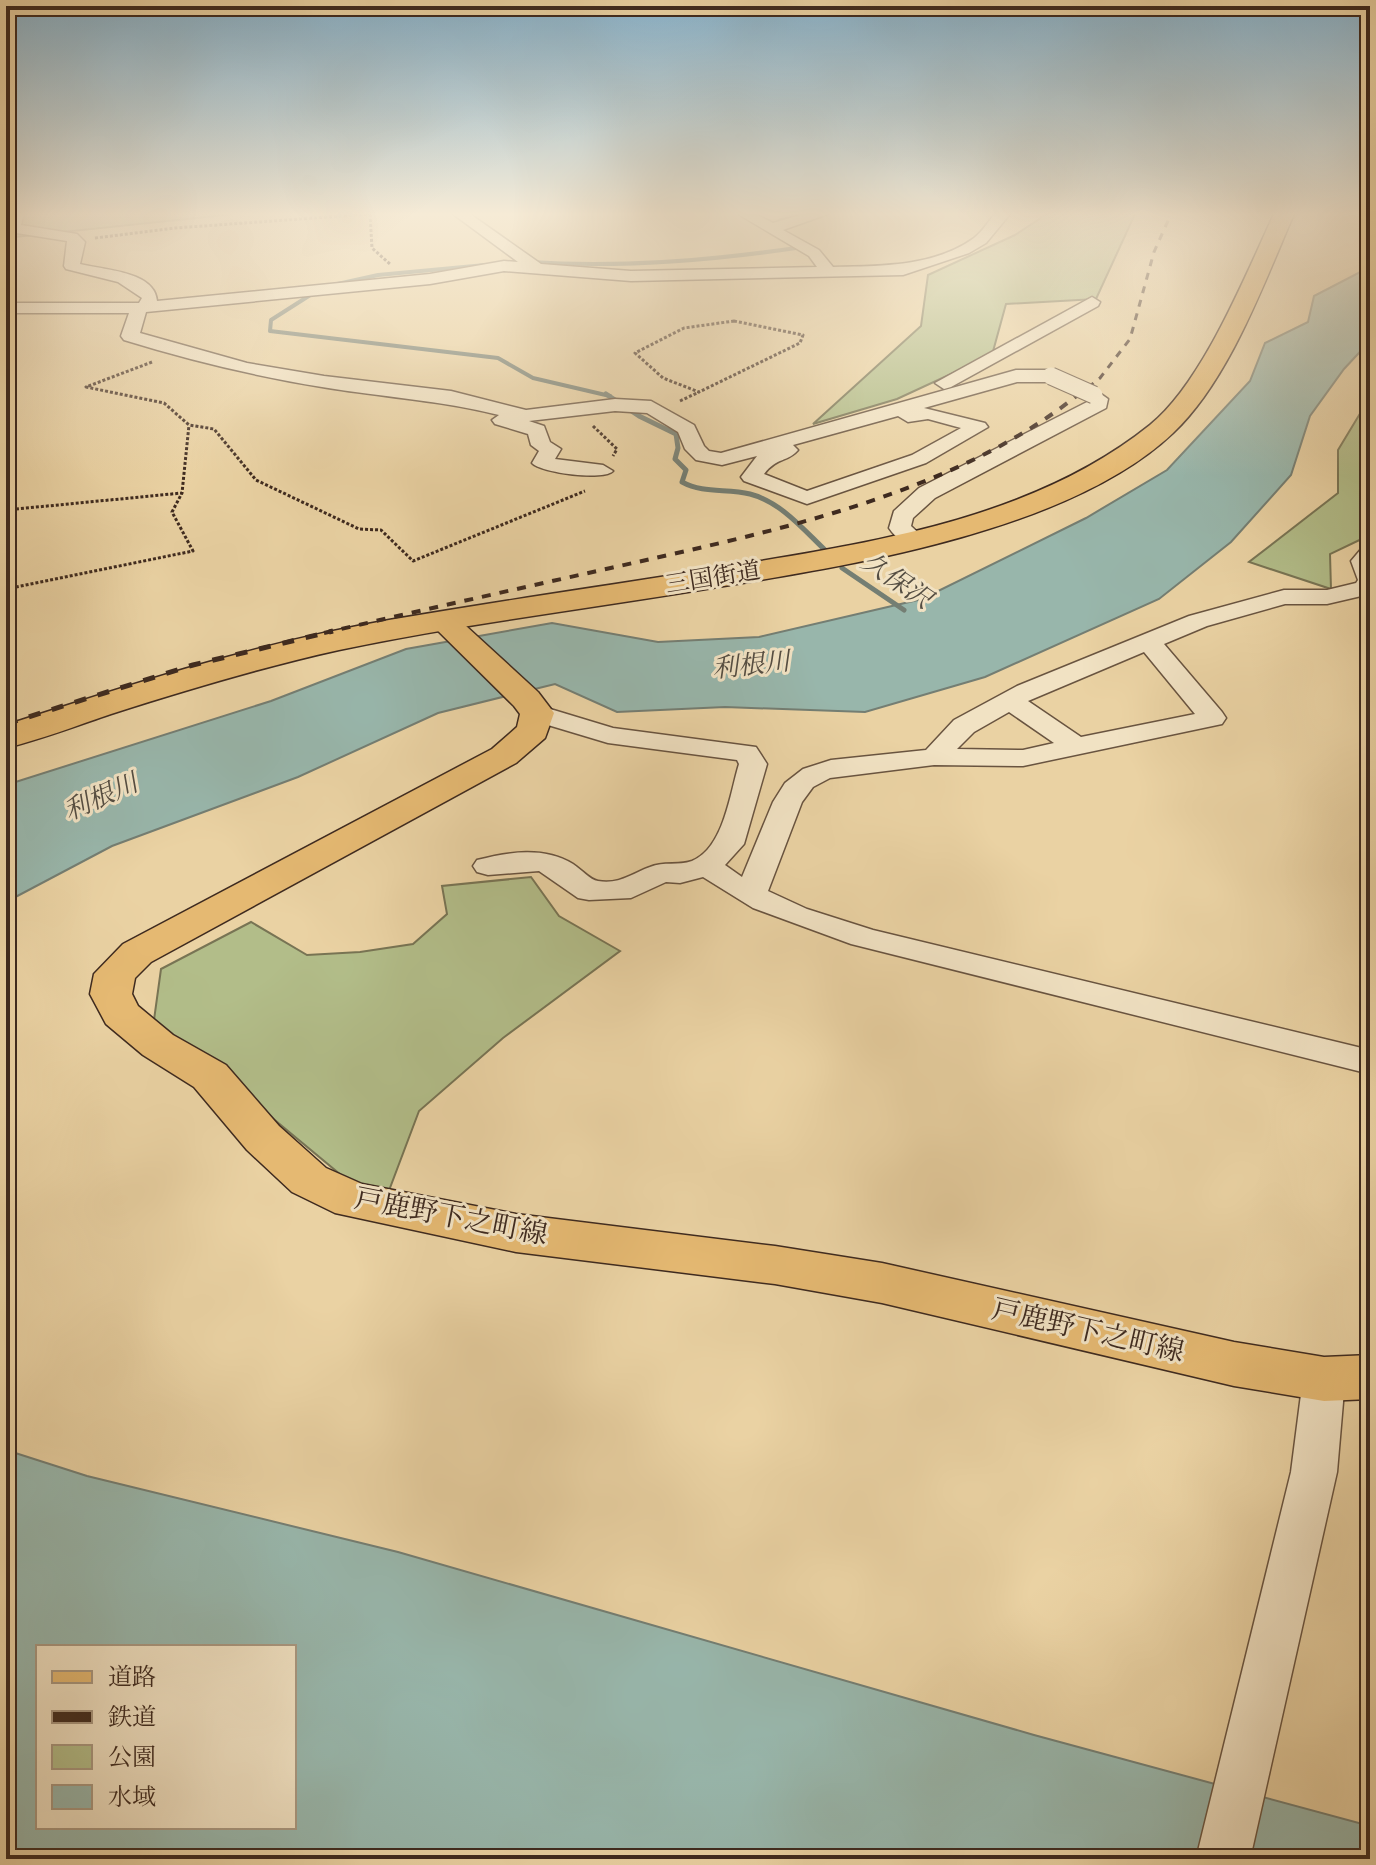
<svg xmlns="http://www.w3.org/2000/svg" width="1376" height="1865" viewBox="0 0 1376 1865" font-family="'IM FELL DW Pica','Noto Serif JP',serif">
	<rect width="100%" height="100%" fill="#ead2a3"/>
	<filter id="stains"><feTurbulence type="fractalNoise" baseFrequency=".0025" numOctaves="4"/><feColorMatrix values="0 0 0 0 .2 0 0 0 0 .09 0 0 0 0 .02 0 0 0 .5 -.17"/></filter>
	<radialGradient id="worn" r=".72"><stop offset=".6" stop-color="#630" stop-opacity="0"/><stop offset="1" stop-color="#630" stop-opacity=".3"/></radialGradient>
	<g fill="#b2bd89" stroke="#787454" stroke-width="2">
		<path d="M6,214H234L6,238Z"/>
		<path d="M1047,214H1135L1096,299L1006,304L992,355L897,399L813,424L921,326L928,275L1015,235Z"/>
		<path d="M1370,397V535L1330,554L1331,589L1249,562L1338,493V450Z"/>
		<path d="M531,877L559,916L620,951L503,1038L419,1111L382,1209L154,1020L161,969L251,922L307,955L360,952L413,944L447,914L442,886Z"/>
	</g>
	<g fill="#98b6ab" stroke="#747e73" stroke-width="2" fill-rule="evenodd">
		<path d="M1370,267V341L1344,369L1310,416L1291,475L1231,542L1159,599L985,677L865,712L725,707L617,712L555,684L438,713L298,777L112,846L6,902V785L271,701L406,649L552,623L658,642L759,637L922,599L1086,518L1167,470L1250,381L1265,343L1308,322L1314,296Z"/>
		<path d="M6,1450L87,1476L398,1552L1034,1735L1370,1826V1859H6ZM38,1647H294V1827H38Z"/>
	</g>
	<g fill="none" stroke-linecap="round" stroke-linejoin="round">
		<g stroke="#747e73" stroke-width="4">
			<path d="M779,221L799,214"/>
			<path d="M530,262C620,268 707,261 796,248"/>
			<path d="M333,285L378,275L485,265"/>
			<path d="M315,292L271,320L270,331L498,358L533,378L610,396"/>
		</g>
		<g stroke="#747e73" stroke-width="5">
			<path d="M606,394L639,416L676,434L678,448L675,459L686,470L682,482C704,494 727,488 750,494C781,502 804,530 826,551"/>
			<path d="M842,568L904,610"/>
		</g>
		<g stroke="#695440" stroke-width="3">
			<g id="minor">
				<path d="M9,214H24L21,225L77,234L85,242L80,264C103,270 155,271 157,301L430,274L504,261L518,262L453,214H470L541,264L631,271L817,267L809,256L738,214H756L773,223L804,214H828L783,230L819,250L833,267C880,266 934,267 974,238C982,232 988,222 995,214H1010L986,243L969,253L903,275L631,281L504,271L430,284L146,312L140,333L247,363L324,376L451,391L526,410L615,399L651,401L694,425L704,446L709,451L721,453L1016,370H1051L1060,376L1051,382H1017L924,408L985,423L988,427L926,463L807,504L744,481L741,477L757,456L722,465L696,460L685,449L678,432L647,413L615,411L529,421L544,426L550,442L561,449L555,459L603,465L613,471C604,481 541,473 532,463L539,451L531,445L528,434L495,424L492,420L499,415C440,400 381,397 322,387C254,376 189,360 124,340L121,336L129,313H6V303H139L142,298L118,282L66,269L64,266L67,241L10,232L6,225ZM898,416L908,422L928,419L961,428L912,455L807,491L764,474C777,457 788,462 798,450L793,445Z"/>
				<path d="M1092,297L1100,302L1098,306L951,387L944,389L935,383Z"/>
				<path d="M1094,389L1108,399L1106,408L935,498L913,518L911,526L926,540L923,545C909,548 897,540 889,528L894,511L919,488L1089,401L1085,395Z"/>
				<path d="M1370,546V594L1327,604H1285L1207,626L1164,644L1222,712L1226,718L1222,724L1023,766L934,765L830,778L813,787L802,802L768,891L807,909L873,930L1370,1050V1074L851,944L753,908L703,877L680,883L666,882L631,898L589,900L578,898L539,871L488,875L477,872L473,866L477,860C508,852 544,846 573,864C581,869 590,880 598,881C619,885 633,873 650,867C664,861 678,866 692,861C724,848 730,793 739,764L737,760L608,743L528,719L524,713L528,707L537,705L613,728L756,747L767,764L744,844L725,865L742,877L773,802L785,783L803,769L831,760L926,750L954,720L1017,686L1189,616L1284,590H1327L1356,583L1358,580L1351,561L1362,548ZM1144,652L1195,714L1081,737L1028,701ZM1009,712L1054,743L1023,750L957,749L974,732Z"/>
				<path d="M1324,1361L1339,1366L1345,1379L1337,1472L1250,1859H1196L1291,1472L1303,1379L1309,1366Z"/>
			</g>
		</g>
		<g stroke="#3e2a1f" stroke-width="3">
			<path id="major" d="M443,612L454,615L538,692L554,713L545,738L516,763L151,962L135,978L132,994L138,1006L173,1035L226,1065L279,1126L326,1168L362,1184L516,1214L775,1246L882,1263L1234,1342L1324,1357L1370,1355V1399L1324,1401L1234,1386L882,1303L775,1284L516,1252L335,1213L292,1192L247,1150L194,1087L143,1055L106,1024L90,994L94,974L123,944L492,749L517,727L520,714L514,706L428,621L432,615Z"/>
		</g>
		<g stroke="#3e2a1f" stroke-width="3">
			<path id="highway" d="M1274,214H1294C1263,285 1229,380 1173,433C1072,529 859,564 724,586C596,608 466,623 339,650C262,667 186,690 111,714C76,726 42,739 6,748V725C132,684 258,643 389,620C500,601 612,585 724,567C869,543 1032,520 1150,425C1203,382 1245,276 1274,214Z"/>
		</g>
		<g stroke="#3e2a1f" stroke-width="3" stroke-dasharray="3 2" stroke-linecap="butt">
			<path d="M370,214L372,248L391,265"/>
			<path d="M95,238L175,228L369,214"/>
			<path d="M734,321L803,335L800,343L699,392L663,378L635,353L684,328Z"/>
			<path d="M152,362L86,387L164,403L189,425L214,429L256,480L359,529L381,530L413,561L585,491"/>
			<path d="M680,401L699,392"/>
			<path d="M593,426L617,449L613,456"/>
			<path d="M6,510L182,493L189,425"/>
			<path d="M6,589L193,551L172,512L182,493"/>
		</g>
		<use href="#minor" fill="#f1e2c3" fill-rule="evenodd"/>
		<use href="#major" fill="#e5b972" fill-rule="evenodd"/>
		<use href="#highway" fill="#e5b972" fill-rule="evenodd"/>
		<path stroke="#3e2a1f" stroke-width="3" stroke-dasharray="7 7" stroke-linecap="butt" d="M1077,396L1100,378L1130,339L1154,252L1171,214"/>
		<path stroke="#3e2a1f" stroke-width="4" stroke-dasharray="9 9" stroke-linecap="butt" d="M324,633C427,609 530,586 633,563C783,529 957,492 1079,394"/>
		<path stroke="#3e2a1f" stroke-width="5" stroke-dasharray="12 12" stroke-linecap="butt" d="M6,724L193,665L333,631"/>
		<g stroke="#695440" stroke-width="19" stroke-linecap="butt">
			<path id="minor-bridge" d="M1051,376L1094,395"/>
		</g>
		<use href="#minor-bridge" stroke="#f1e2c3" stroke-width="17"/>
	</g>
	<linearGradient id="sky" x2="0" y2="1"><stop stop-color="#88b5d0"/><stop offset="0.45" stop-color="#f6ebd6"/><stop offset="1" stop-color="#f6ebd6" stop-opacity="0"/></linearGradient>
	<rect width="1376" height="476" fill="url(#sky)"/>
	<g text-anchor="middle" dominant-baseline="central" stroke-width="6" stroke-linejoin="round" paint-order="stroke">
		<g font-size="24" fill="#3e2a1f" stroke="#f1e2c3">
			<text transform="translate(713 578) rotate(-9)">三国街道</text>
		</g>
		<g font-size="26" font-style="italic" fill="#544d42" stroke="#f1e2c3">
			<text transform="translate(896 581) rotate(34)">久保沢</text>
			<text transform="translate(751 666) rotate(-6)">利根川</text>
			<text transform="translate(101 798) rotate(-24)">利根川</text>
		</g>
		<g font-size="28" fill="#3e2a1f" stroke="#f1e2c3">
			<text transform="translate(451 1217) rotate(11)">戸鹿野下之町線</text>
			<text transform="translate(1088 1331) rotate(13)">戸鹿野下之町線</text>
		</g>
	</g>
	<rect width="1376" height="1865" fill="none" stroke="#ead2a3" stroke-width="32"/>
	<rect x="8" y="8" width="1360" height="1849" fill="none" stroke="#3e2a1f" stroke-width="4"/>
	<rect x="16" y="16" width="1344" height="1833" fill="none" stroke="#3e2a1f" stroke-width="2"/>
	<rect x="36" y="1645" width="260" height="184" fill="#f1e2c3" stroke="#a99881" stroke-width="2"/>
	<rect x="52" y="1671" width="40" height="12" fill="#e5b972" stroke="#a99881" stroke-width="2"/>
	<text x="108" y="1685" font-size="24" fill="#3e2a1f">道路</text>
	<rect x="52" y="1711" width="40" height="12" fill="#3e2a1f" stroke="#a99881" stroke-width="2"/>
	<text x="108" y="1725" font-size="24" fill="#3e2a1f">鉄道</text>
	<rect x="52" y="1745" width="40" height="24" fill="#b2bd89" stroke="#a99881" stroke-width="2"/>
	<text x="108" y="1765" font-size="24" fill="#3e2a1f">公園</text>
	<rect x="52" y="1785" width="40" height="24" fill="#98b6ab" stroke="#a99881" stroke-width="2"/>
	<text x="108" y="1805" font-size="24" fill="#3e2a1f">水域</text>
	<rect width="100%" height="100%" filter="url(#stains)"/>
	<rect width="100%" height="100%" fill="url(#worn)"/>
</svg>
